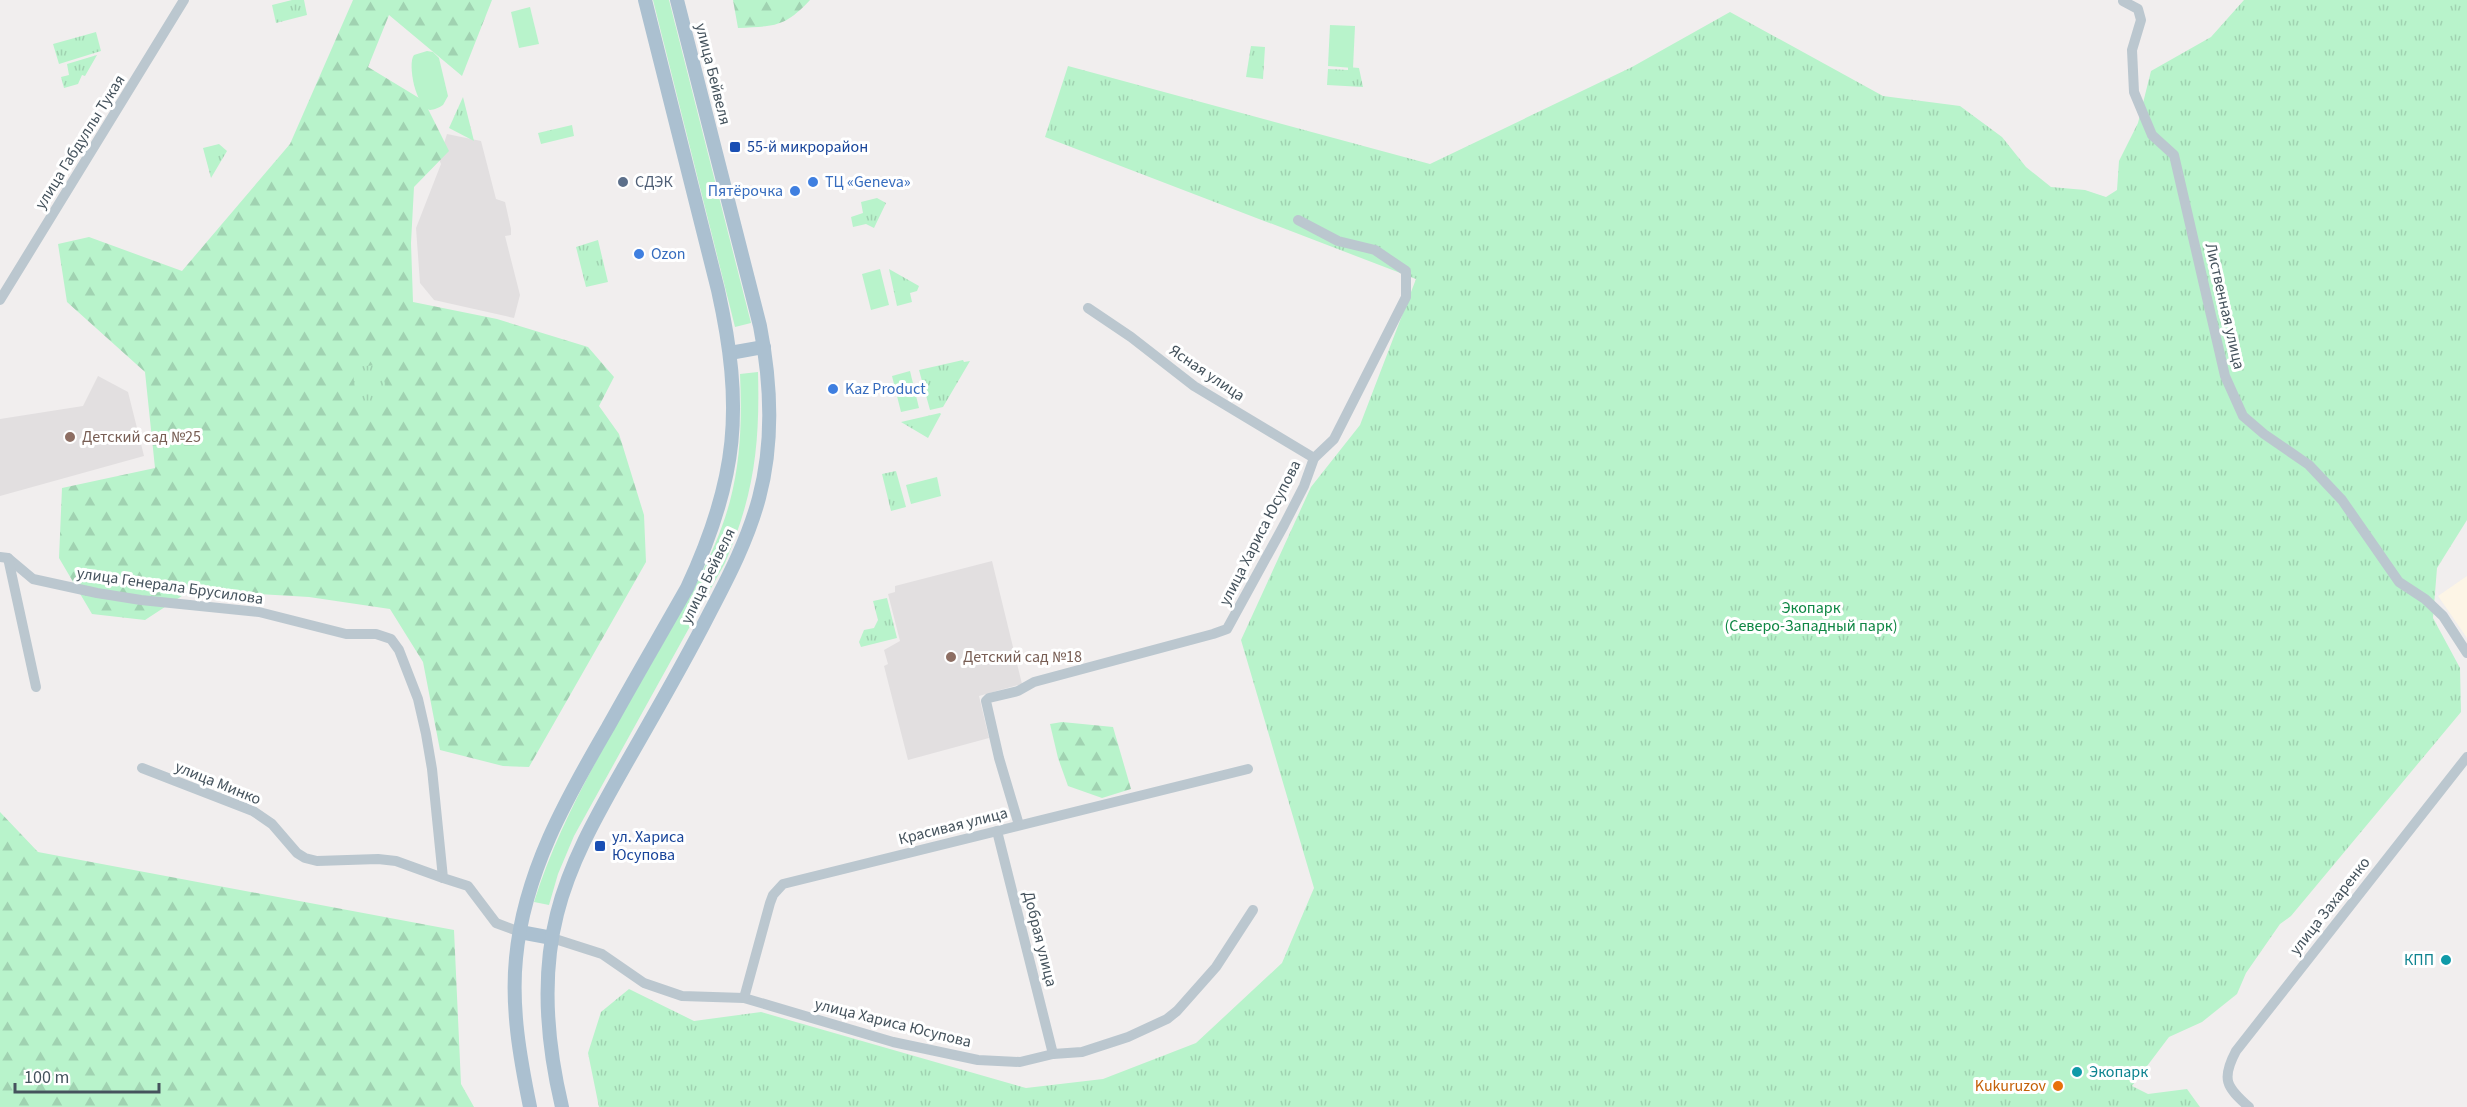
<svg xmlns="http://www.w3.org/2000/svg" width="2467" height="1107" viewBox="0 0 2467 1107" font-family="'Source Sans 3',sans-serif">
	<defs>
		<pattern id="forest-firs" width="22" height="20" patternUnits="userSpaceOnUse" patternTransform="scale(1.5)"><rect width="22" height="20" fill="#b8f3cb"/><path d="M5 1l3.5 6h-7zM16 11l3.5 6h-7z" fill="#a0d2b1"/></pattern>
		<pattern id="park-tufts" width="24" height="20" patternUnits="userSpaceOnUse" patternTransform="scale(1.5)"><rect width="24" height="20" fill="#b8f3cb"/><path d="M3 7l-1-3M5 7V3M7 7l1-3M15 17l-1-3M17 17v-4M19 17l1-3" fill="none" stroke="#a0d2b1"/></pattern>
	</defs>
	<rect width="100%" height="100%" fill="#f1eeee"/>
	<path fill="#fdf5e6" d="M2467,576V638L2438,596Z"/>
	<g fill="#e2dfe0">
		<path d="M447,134L481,141L496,199L505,202L511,229V235L505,236L520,295L514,318L434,300L420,283L416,228L441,164L439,159Z"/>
		<path d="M98,376L128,392L144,456L0,496V419L83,406Z"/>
		<path d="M992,561L1022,684L979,696L989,738L908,760L884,666L888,664L884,650L900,641L888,594L895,592V586Z"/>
	</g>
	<g fill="#b8f3cb">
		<path d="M653,0H669L751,323L735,327Z"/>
		<path d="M530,7L539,44L519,48L511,12Z"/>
		<path d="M1330,25L1355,26L1353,68L1328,66Z"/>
		<path d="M427,51L433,52L439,58L448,96L443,105C440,107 434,110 430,110C416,108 407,64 414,55Z"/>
		<path d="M880,269L889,305L871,310L862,274Z"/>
		<path d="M910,371L919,408L901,412L892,376Z"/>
		<path d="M758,372C760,446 754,495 725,563L574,836L558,874L549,905L534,902C563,810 615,728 662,645C688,599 716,553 730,501C741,459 742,417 740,374Z"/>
		<path d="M937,477L941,496L911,504L906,485Z"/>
	</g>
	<g fill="url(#forest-firs)">
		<path d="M353,0H492L462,76L389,15L368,67L424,101L449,151L414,187L411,243L413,302L497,319L588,347L614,377L599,406L619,434L644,515L646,562L529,767L503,766L440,750L423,662L390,609L309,597L191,590L145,620L92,614L59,558L62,488L155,468L145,372L67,302L58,244L89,237L182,271L290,144Z"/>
		<path d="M733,0H810C784,28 774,26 738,28Z"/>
		<path d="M1062,722L1113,727L1131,789L1102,798L1068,786L1058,758L1050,724Z"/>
		<path d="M0,812L38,852L454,930L461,1084L474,1107H0Z"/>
	</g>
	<g fill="url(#park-tufts)">
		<path d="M292,0H304L307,15L276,23L272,5Z"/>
		<path d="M2244,0H2467V520L2437,568L2433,618L2460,668L2461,712L2291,916L2280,924L2246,973L2237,994L2202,1022L2169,1037L2132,1086L2148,1094L2187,1089L2200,1107H599L588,1053L601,1012L629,989L694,1021L761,1012L1026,1088L1103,1079L1196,1043L1282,963L1314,888L1241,640L1311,487L1360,425L1416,279L1045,137L1068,66L1430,164L1632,67L1730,12L1883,96L1960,106L2002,137L2026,167L2051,187L2085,190L2106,197L2117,190L2119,161L2138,123L2151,71L2211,37Z"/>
		<path d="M96,32L101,51L59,64L53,44Z"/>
		<path d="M1251,46L1265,47L1263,79L1246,77Z"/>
		<path d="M97,55L85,76L82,75L78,84L64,88L61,77L69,75L67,64Z"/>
		<path d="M1348,67L1359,68L1363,87L1327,85L1328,69L1348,70Z"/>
		<path d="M463,97L474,141L449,128Z"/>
		<path d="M572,125L574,136L541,144L538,133Z"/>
		<path d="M219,144L227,151L211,178L203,148Z"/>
		<path d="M877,198L886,203L874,228L866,224L853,227L851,217L863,213L861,202Z"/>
		<path d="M598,240L608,282L586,287L576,247Z"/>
		<path d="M889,269L919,286L917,291L910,293L912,302L897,306Z"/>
		<path d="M963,360L964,362L970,361L943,407L930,410L919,370Z"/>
		<path d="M378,365L391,398L359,417L352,367Z"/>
		<path d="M940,413L941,414L928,438L901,422Z"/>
		<path d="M896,471L906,507L891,511L882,474Z"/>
		<path d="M887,598L897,638L861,647L859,642L864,630L874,628L878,620L873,601Z"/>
	</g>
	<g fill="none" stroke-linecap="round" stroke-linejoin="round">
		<g stroke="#bbc7cf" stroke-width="10">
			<path d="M2123,1L2138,9L2141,20L2132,50L2134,92L2152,135L2174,155L2225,376L2243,416L2264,434L2309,465L2342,500L2399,582L2425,599L2443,616L2467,653"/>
			<path d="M0,300L184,0"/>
			<path d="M1088,308L1131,337L1194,386L1314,458"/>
			<path d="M0,557L8,558L33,579L97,593L141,600L259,612L346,634H376L391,639L399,650L418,699L426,734L432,769L443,878L468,886L496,923L520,932"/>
			<path d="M8,558L36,687"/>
			<path d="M142,768L253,811L272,824L297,853L305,858L317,861L378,859L396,861L443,878"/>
			<path d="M1019,825L999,758L986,701L989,698L1018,691L1034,682L1213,634L1227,629L1284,525L1304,486L1314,458L1334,439L1406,297V271L1375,250L1338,241L1298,220"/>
			<path d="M997,831L1053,1054"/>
			<path d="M552,938L602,954L644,983L682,996L744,998L893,1042L978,1060L1020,1062L1053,1054L1082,1052L1128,1037L1167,1019L1177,1011L1216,967L1253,910"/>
			<path d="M744,998L770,903L773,895L783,884L1248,769"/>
			<path d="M2249,1107C2226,1087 2221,1079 2236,1051L2467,757"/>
		</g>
		<g stroke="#abc0d0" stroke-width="14">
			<path d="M730,353L764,347"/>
			<path d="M520,932L552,938"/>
			<path d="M530,1107C520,1058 511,1008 516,958C524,873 566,799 608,727C634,680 661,634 687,588C738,479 744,407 718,290L645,0"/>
			<path d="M562,1107C547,1044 541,977 557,914C570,862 597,815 623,769C652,718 682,667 709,614C729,576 748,539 759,498C774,442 771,382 760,326L677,0"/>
		</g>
	</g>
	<g fill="#1a4fb4" stroke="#fff" stroke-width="2">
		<rect x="729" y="141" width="12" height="12" rx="3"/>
		<rect x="594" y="840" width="12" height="12" rx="3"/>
	</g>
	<circle fill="#5c6f8a" stroke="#fff" stroke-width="2" cx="623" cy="182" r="6"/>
	<g fill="#3f7fe0" stroke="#fff" stroke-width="2">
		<circle cx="813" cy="182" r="6"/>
		<circle cx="795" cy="191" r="6"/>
		<circle cx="639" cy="254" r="6"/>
		<circle cx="833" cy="389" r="6"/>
	</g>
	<g fill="#8d6e63" stroke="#fff" stroke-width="2">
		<circle cx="70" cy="437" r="6"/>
		<circle cx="951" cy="657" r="6"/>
	</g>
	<g fill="#0f9aa8" stroke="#fff" stroke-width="2">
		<circle cx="2446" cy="960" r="6"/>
		<circle cx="2077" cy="1072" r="6"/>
	</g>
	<circle fill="#e8710a" stroke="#fff" stroke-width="2" cx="2058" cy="1086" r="6"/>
	<g text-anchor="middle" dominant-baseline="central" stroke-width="6" stroke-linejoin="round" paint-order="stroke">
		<g font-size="16" fill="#45535d" stroke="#fff">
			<text transform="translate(713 74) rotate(76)">улица Бейвеля</text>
			<text transform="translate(80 142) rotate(-58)">улица Габдуллы Тукая</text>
			<text transform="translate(2225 306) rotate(77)">Лиственная улица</text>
			<text transform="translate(1207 373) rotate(34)">Ясная улица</text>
			<text transform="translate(1260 533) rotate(-63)">улица Хариса Юсупова</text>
			<text transform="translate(708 576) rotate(-64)">улица Бейвеля</text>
			<text transform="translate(170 586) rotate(8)">улица Генерала Брусилова</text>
			<text transform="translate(218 783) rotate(22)">улица Минко</text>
			<text transform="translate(953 826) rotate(-14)">Красивая улица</text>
			<text transform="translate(2330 906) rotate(-52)">улица Захаренко</text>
			<text transform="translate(1040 939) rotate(76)">Добрая улица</text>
			<text transform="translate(893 1023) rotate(14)">улица Хариса Юсупова</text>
		</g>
		<g font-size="16" fill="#164399" stroke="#fff" text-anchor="start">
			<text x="747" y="147">55-й микрорайон</text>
			<text x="612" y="837">ул. Хариса<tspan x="612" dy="18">Юсупова</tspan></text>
		</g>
		<g font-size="16" fill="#4e5e75" stroke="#fff" text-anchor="start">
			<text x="635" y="182">СДЭК</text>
		</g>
		<g font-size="16" fill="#366cbe" stroke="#fff" text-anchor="start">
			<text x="825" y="182">ТЦ «Geneva»</text>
			<text x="783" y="191" text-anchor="end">Пятёрочка</text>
			<text x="651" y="254">Ozon</text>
			<text x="845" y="389">Kaz Product</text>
		</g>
		<g font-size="16" fill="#785e54" stroke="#fff" text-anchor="start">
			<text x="82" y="437">Детский сад №25</text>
			<text x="963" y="657">Детский сaд №18</text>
		</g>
		<g font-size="16" fill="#0e8643" stroke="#fff">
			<text x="1811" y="608">Экопарк<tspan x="1811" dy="18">(Северо-Западный парк)</tspan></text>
		</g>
		<g font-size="16" fill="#0d838f" stroke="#fff" text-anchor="end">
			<text x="2434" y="960">КПП</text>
			<text x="2089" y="1072" text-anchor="start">Экопарк</text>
		</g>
		<g font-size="16" fill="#c56008" stroke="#fff" text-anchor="end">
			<text x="2046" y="1086">Kukuruzov</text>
		</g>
	</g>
	<path d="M15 1083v9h144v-9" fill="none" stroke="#45535d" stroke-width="3"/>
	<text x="24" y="1083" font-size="18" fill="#45535d" stroke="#ffffff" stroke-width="4.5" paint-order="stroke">100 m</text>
</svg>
